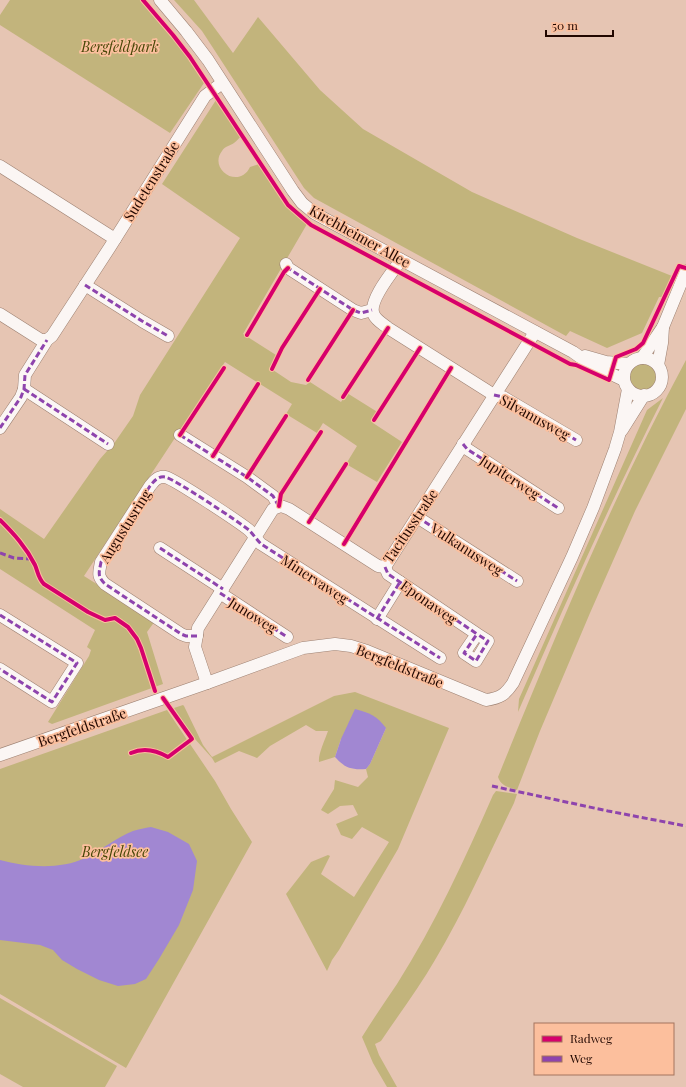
<svg xmlns="http://www.w3.org/2000/svg" width="686" height="1087" viewBox="0 0 686 1087" font-family="'Playfair Display',serif">
	<rect width="100%" height="100%" fill="#e6c5b3"/>
	<g fill="#c2b47c">
		<path d="M10,0H140L183,51L204,83L170,133L0,25V15Z"/>
		<path d="M174,0H194L233,53L258,17L320,90L363,129L472,192L577,238L672,276L663,297H659L642,333L607,348L570,331L566,336L314,198L304,188L202,31Z"/>
		<path d="M216,100L241,136C239,138 237,141 234,143C230,146 225,146 222,151C208,169 239,190 250,167L259,164L287,207L307,224L243,334L276,355L270,368L291,382L306,385L310,382L341,402L347,393L379,413L373,423L402,442L377,482L346,464L357,446L323,423L317,433L286,414L292,404L225,362L84,576L155,621L147,632L163,684L52,724L48,722L89,656L91,650L87,647L95,630L0,569V509L44,539L100,459L115,442L133,416L140,395L240,238L162,184Z"/>
		<path d="M686,360V409L635,511L590,613L540,731L517,790C508,787 501,786 498,777C555,636 614,494 686,360Z"/>
		<circle cx="643" cy="377" r="14"/>
		<path d="M663,398C611,501 564,606 518,712L519,699L647,410Z"/>
		<path d="M355,692L449,728L398,849L339,950L332,960L327,971L286,894L311,862L328,855L330,856L321,874L354,897L389,842L362,827L352,839L341,835L336,824L358,815L353,805L340,806L328,814L321,810L334,789L335,780L358,787L368,777L366,769L370,764L386,728L341,739L335,757L319,762C318,754 325,740 328,731H316L306,725L270,746L257,758L239,751L215,763L212,758L195,739L174,708L183,705L184,706L203,745L212,757L334,696Z"/>
		<path d="M167,710L215,781L231,809L252,842L126,1068L0,994V769Z"/>
		<path d="M496,791L517,794L514,803C488,856 465,910 435,960C419,988 399,1014 381,1041L375,1044L379,1055L397,1087H387L373,1063L362,1037C373,1019 385,1002 397,984C435,924 465,859 493,795Z"/>
		<path d="M0,998L117,1066L105,1087H23L0,1074Z"/>
	</g>
	<g fill="#a187d2">
		<path d="M355,709C370,713 377,716 386,728L370,764L366,769C351,770 345,768 335,757L341,739Z"/>
		<path d="M151,827L168,832L189,844L197,861L193,890L179,925L159,959L146,979L135,984L118,986L99,980L77,969L62,960L53,950L40,945L0,940V860C26,867 60,870 85,858C101,850 116,838 133,831C139,829 145,828 151,827Z"/>
	</g>
	<g fill="none" stroke-linecap="round" stroke-linejoin="round">
		<g stroke="#9d8172" stroke-width="13">
			<g id="minor">
				<path d="M160,0L186,31L208,60L293,191L302,203L314,213L573,352L590,364L624,380"/>
				<path d="M0,166L115,239"/>
				<path d="M401,260C393,271 367,302 374,315C376,320 383,324 388,328L494,395L503,397L576,440"/>
				<path d="M286,264L288,268L353,310L361,313L372,310"/>
				<path d="M85,285L142,321L168,336"/>
				<path d="M0,314L41,340H47"/>
				<path d="M585,356L606,362L629,364"/>
				<path d="M642,358L663,327L686,271"/>
				<circle cx="643" cy="377" r="19"/>
				<path d="M658,365L662,343L663,327"/>
				<path d="M24,389L108,444"/>
				<path d="M0,428L21,397L24,389L25,375L47,340L52,336L110,247L205,96L222,83"/>
				<path d="M622,430L644,395"/>
				<path d="M180,435L247,477L273,496L279,506"/>
				<path d="M463,444L467,449L558,508"/>
				<path d="M417,517L517,581"/>
				<path d="M160,548L223,589"/>
				<path d="M385,567L388,574L477,634L464,653L476,661L488,641L477,634"/>
				<path d="M220,593L287,637"/>
				<path d="M0,615L77,663L52,702L0,669"/>
				<path d="M377,619L400,582"/>
				<path d="M197,636H186L181,634L105,584C97,576 99,573 101,562L150,486C154,481 158,476 165,477C173,478 239,522 249,530C253,534 257,540 261,544L440,658"/>
				<path d="M207,683L195,647L198,628L273,509L281,506L289,509L378,566L385,567L535,332"/>
				<path d="M0,755L207,683L303,648L335,644L351,646L367,651L486,700C500,698 505,695 513,683L572,557L593,508L615,449L620,432L628,389"/>
			</g>
		</g>
		<use href="#minor" stroke="#fbf6f4" stroke-width="12"/>
		<g stroke="#8e44ad" stroke-width="3" stroke-dasharray="6 3" stroke-linecap="butt">
			<path d="M287,266L288,268L353,310L361,313L372,310"/>
			<path d="M85,285L142,321L168,336"/>
			<path d="M24,389L108,444"/>
			<path d="M494,395L503,397L576,440"/>
			<path d="M0,428L21,397L24,389L25,375L47,340"/>
			<path d="M180,435L247,477L273,496L278,505"/>
			<path d="M463,444L467,449L558,508"/>
			<path d="M417,517L517,581"/>
			<path d="M160,548L223,589"/>
			<path d="M0,553L14,558L31,559"/>
			<path d="M385,567L388,574L477,634L464,653L476,661L488,641L477,634"/>
			<path d="M220,593L287,637"/>
			<path d="M0,615L77,663L52,702L0,669"/>
			<path d="M377,619L400,582"/>
			<path d="M197,636H186L181,634L105,584C97,576 99,573 101,562L150,486C154,481 158,476 165,477C173,478 239,522 249,530C253,534 257,540 261,544L440,658"/>
			<path d="M492,786L608,811L686,826"/>
		</g>
		<g stroke="#fcbf9d" stroke-width="6">
			<g id="cycleway">
				<path d="M143,0L173,35L190,57L288,205L311,225L570,364L576,365L609,380L616,357L636,349L643,343L679,266L686,268"/>
				<path d="M247,335L284,272L288,268"/>
				<path d="M272,369L282,348L320,289"/>
				<path d="M308,380L353,310"/>
				<path d="M343,397L388,328"/>
				<path d="M374,420L420,348"/>
				<path d="M180,435L224,368"/>
				<path d="M213,456L258,384"/>
				<path d="M247,477L286,416"/>
				<path d="M279,506L281,494L321,432"/>
				<path d="M0,520C14,534 26,547 35,565C38,572 38,578 44,584L88,612L105,620L115,618L128,627L137,639L141,648L155,691"/>
				<path d="M309,522L346,464"/>
				<path d="M344,544L451,368"/>
				<path d="M131,753C144,747 156,750 168,757L192,739L163,698"/>
			</g>
		</g>
		<use href="#cycleway" stroke="#d6006c" stroke-width="4"/>
	</g>
	<g text-anchor="middle" dominant-baseline="central" stroke-width="3.5" stroke-linejoin="round" paint-order="stroke">
		<g font-size="14" font-style="italic" fill="#464606" stroke="#fcbf9d">
			<text x="120" y="46">Bergfeldpark</text>
			<text x="115" y="851">Bergfeldsee</text>
		</g>
		<g font-size="14" fill="#210700" stroke="#fcbf9d">
			<text transform="translate(151 181) rotate(-58)">Sudetenstraße</text>
			<text transform="translate(360 236) rotate(29)">Kirchheimer Allee</text>
			<text transform="translate(535 417) rotate(29)">Silvanusweg</text>
			<text transform="translate(510 477) rotate(33)">Jupiterweg</text>
			<text transform="translate(125 526) rotate(-58)">Augustusring</text>
			<text transform="translate(410 526) rotate(-56)">Tacitusstraße</text>
			<text transform="translate(467 549) rotate(33)">Vulkanusweg</text>
			<text transform="translate(315 579) rotate(33)">Minervaweg</text>
			<text transform="translate(429 602) rotate(35)">Eponaweg</text>
			<text transform="translate(253 615) rotate(32)">Junoweg</text>
			<text transform="translate(400 666) rotate(22)">Bergfeldstraße</text>
			<text transform="translate(82 727) rotate(-19)">Bergfeldstraße</text>
		</g>
	</g>
	<rect x="534" y="1023" width="140" height="52" fill="#fcbf9d" stroke="#a4755e"/>
	<rect x="542" y="1036" width="20" height="6" fill="#d6006c" stroke="#a4755e"/>
	<text x="570" y="1043" font-size="12" fill="#210700">Radweg</text>
	<rect x="542" y="1056" width="20" height="6" fill="#8e44ad" stroke="#a4755e"/>
	<text x="570" y="1063" font-size="12" fill="#210700">Weg</text>
	<path d="M546 30v6h67v-6" fill="none" stroke="#210700" stroke-width="2"/>
	<text x="552" y="30" font-size="12" fill="#210700" stroke="#fcbf9d" stroke-width="3" paint-order="stroke">50 m</text>
</svg>
